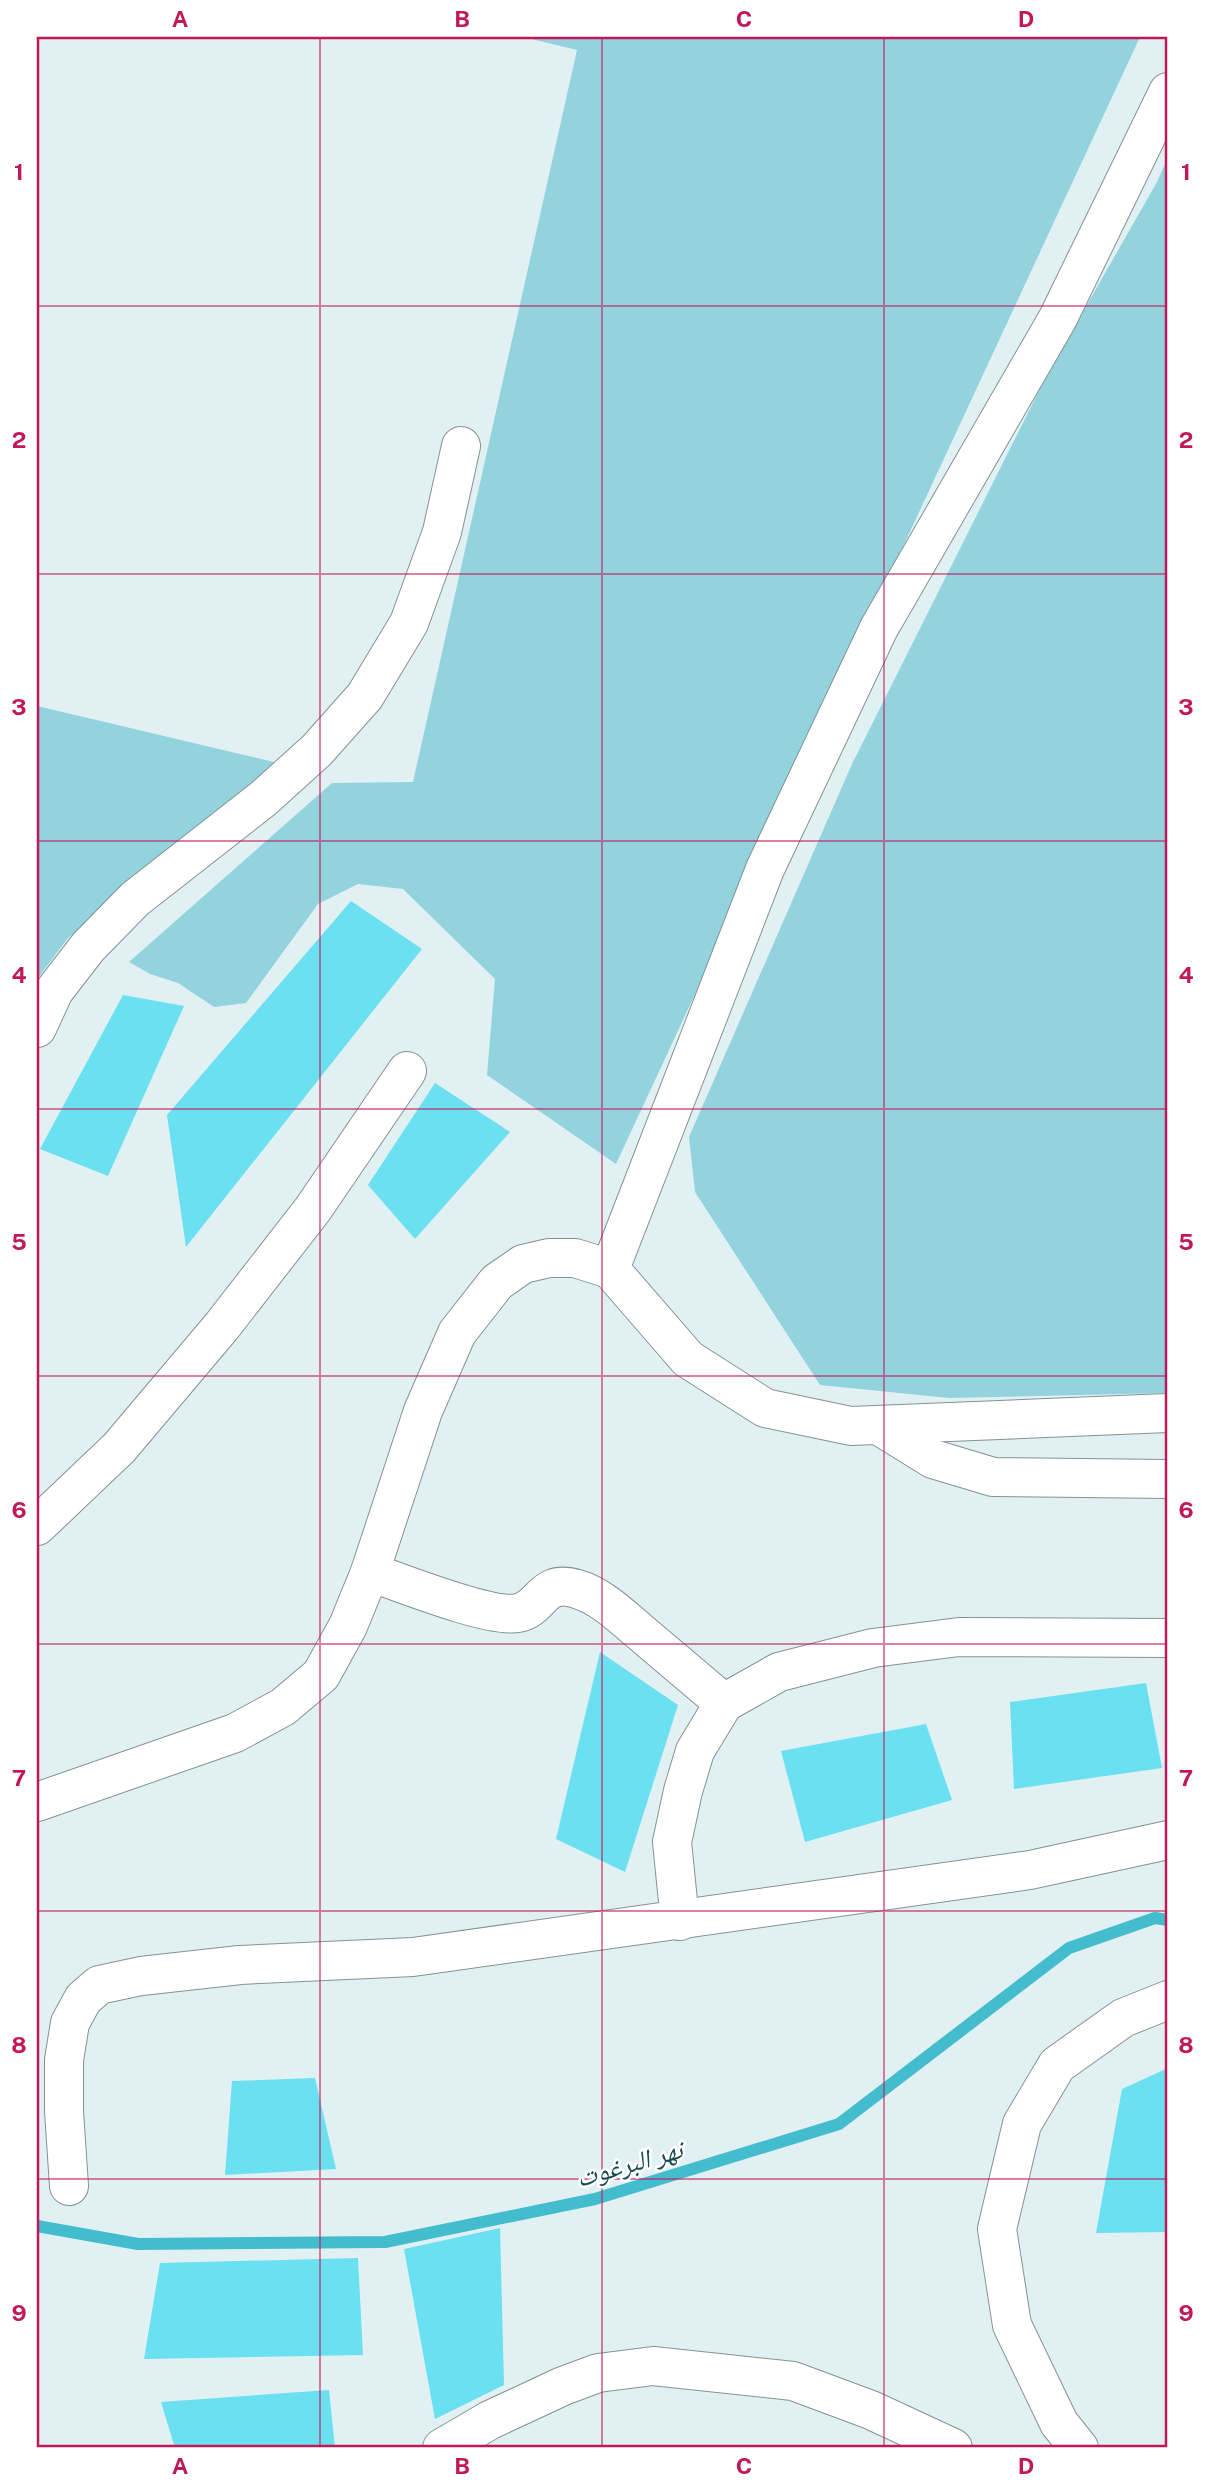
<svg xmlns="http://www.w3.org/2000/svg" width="1205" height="2485" viewBox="0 0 1205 2485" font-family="'Public Sans','Noto Naskh Arabic',sans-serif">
	<rect width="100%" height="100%" fill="#e1f1f3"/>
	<g fill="#93d3dd">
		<path d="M523,37H1140L616,1164L487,1075L495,979L403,889L358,884L318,904L246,1003L214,1007L178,983L150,974L129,962L332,783L413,782L577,50Z"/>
		<path d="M1168,157V1393L949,1398L820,1385L695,1192L689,1137L852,764L1048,373L1157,182Z"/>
		<path d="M37,706L274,762L245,792L68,938L37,979Z"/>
	</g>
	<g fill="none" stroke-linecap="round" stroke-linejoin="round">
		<path stroke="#43bdcd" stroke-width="12" d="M37,2226L138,2244L385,2242L595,2199L839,2124L1069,1948L1155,1918L1168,1920"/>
	</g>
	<g fill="#6ae0f0">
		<path d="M351,901L422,949L186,1247L167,1115Z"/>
		<path d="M123,995L184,1006L108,1176L40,1149Z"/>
		<path d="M435,1083L510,1132L415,1239L368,1185Z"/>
		<path d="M600,1652L678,1705L625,1872L556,1839Z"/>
		<path d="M1146,1683L1162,1768L1014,1789L1010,1702Z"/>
		<path d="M926,1724L952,1800L805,1842L781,1751Z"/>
		<path d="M1168,2068V2232L1096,2233L1122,2089Z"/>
		<path d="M315,2078L336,2169L225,2175L232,2081Z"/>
		<path d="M500,2228L504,2385L435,2419L404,2249Z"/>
		<path d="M358,2258L363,2355L144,2359L160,2263Z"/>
		<path d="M329,2390L335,2448H175L161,2402Z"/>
	</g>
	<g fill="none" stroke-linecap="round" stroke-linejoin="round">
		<g stroke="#849294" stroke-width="40">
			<g id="minor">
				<path d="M37,1028L54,991L88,947L135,899L264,798L317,750L365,696L409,623L442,532L461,446"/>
				<path d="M610,1269L765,869L879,628L1058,318L1168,92"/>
				<path d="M878,1425L933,1459L993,1477L1168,1479"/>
				<path d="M37,1526L119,1448L222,1326L313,1209L407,1071"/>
				<path d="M370,1572C399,1582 491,1619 518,1613C543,1608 541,1578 577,1589C601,1596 621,1616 639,1631C667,1655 696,1679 724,1703"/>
				<path d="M37,1802L235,1733L283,1707L321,1675L348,1626L370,1572L423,1411L457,1333L497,1282L523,1264L549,1258H575L610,1269L688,1359L765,1408L851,1426L1168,1413"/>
				<path d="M680,1921L672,1842L683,1791L695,1751L724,1703L779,1672L873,1648L959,1637L1168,1638"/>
				<path d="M69,2186L64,2111V2060L70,2023L83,1999L99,1985L141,1976L240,1965L413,1957L1030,1870L1168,1840"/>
				<path d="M442,2448L490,2420L563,2386L598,2373L653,2366L793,2381L871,2410L953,2448"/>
				<path d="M1079,2448L1059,2423L1012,2325L997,2229L1022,2124L1057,2065L1123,2018L1168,2000"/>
			</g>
		</g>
		<use href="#minor" stroke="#fff" stroke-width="38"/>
	</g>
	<path fill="none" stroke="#c2185b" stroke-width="2" stroke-opacity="0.55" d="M320,37V2448M602,37V2448M884,37V2448M37,306H1168M37,574H1168M37,841H1168M37,1109H1168M37,1376H1168M37,1644H1168M37,1911H1168M37,2179H1168"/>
	<g text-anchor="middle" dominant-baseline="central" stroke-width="5" stroke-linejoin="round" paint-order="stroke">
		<g font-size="26" font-style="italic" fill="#174b52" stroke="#fff">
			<text transform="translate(629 2163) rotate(-16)">نهر البرغوت</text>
		</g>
	</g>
	<rect width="1205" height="2485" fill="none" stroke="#ffffff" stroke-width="77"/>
	<rect x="38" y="38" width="1128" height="2408" fill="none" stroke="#c2185b" stroke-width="2.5"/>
	<g font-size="23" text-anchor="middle" font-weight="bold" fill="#c2185b">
		<text x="180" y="27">A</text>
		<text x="462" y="27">B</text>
		<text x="744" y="27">C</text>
		<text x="1026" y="27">D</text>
		<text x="19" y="180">1</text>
		<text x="1186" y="180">1</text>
		<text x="19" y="448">2</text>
		<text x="1186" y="448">2</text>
		<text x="19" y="715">3</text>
		<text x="1186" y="715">3</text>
		<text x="19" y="983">4</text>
		<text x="1186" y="983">4</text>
		<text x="19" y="1250">5</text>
		<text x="1186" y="1250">5</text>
		<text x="19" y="1518">6</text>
		<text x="1186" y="1518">6</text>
		<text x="19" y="1786">7</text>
		<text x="1186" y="1786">7</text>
		<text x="19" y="2053">8</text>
		<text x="1186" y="2053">8</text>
		<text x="19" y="2321">9</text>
		<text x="1186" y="2321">9</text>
		<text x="180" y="2474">A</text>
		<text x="462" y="2474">B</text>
		<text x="744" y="2474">C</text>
		<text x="1026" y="2474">D</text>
	</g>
</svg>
